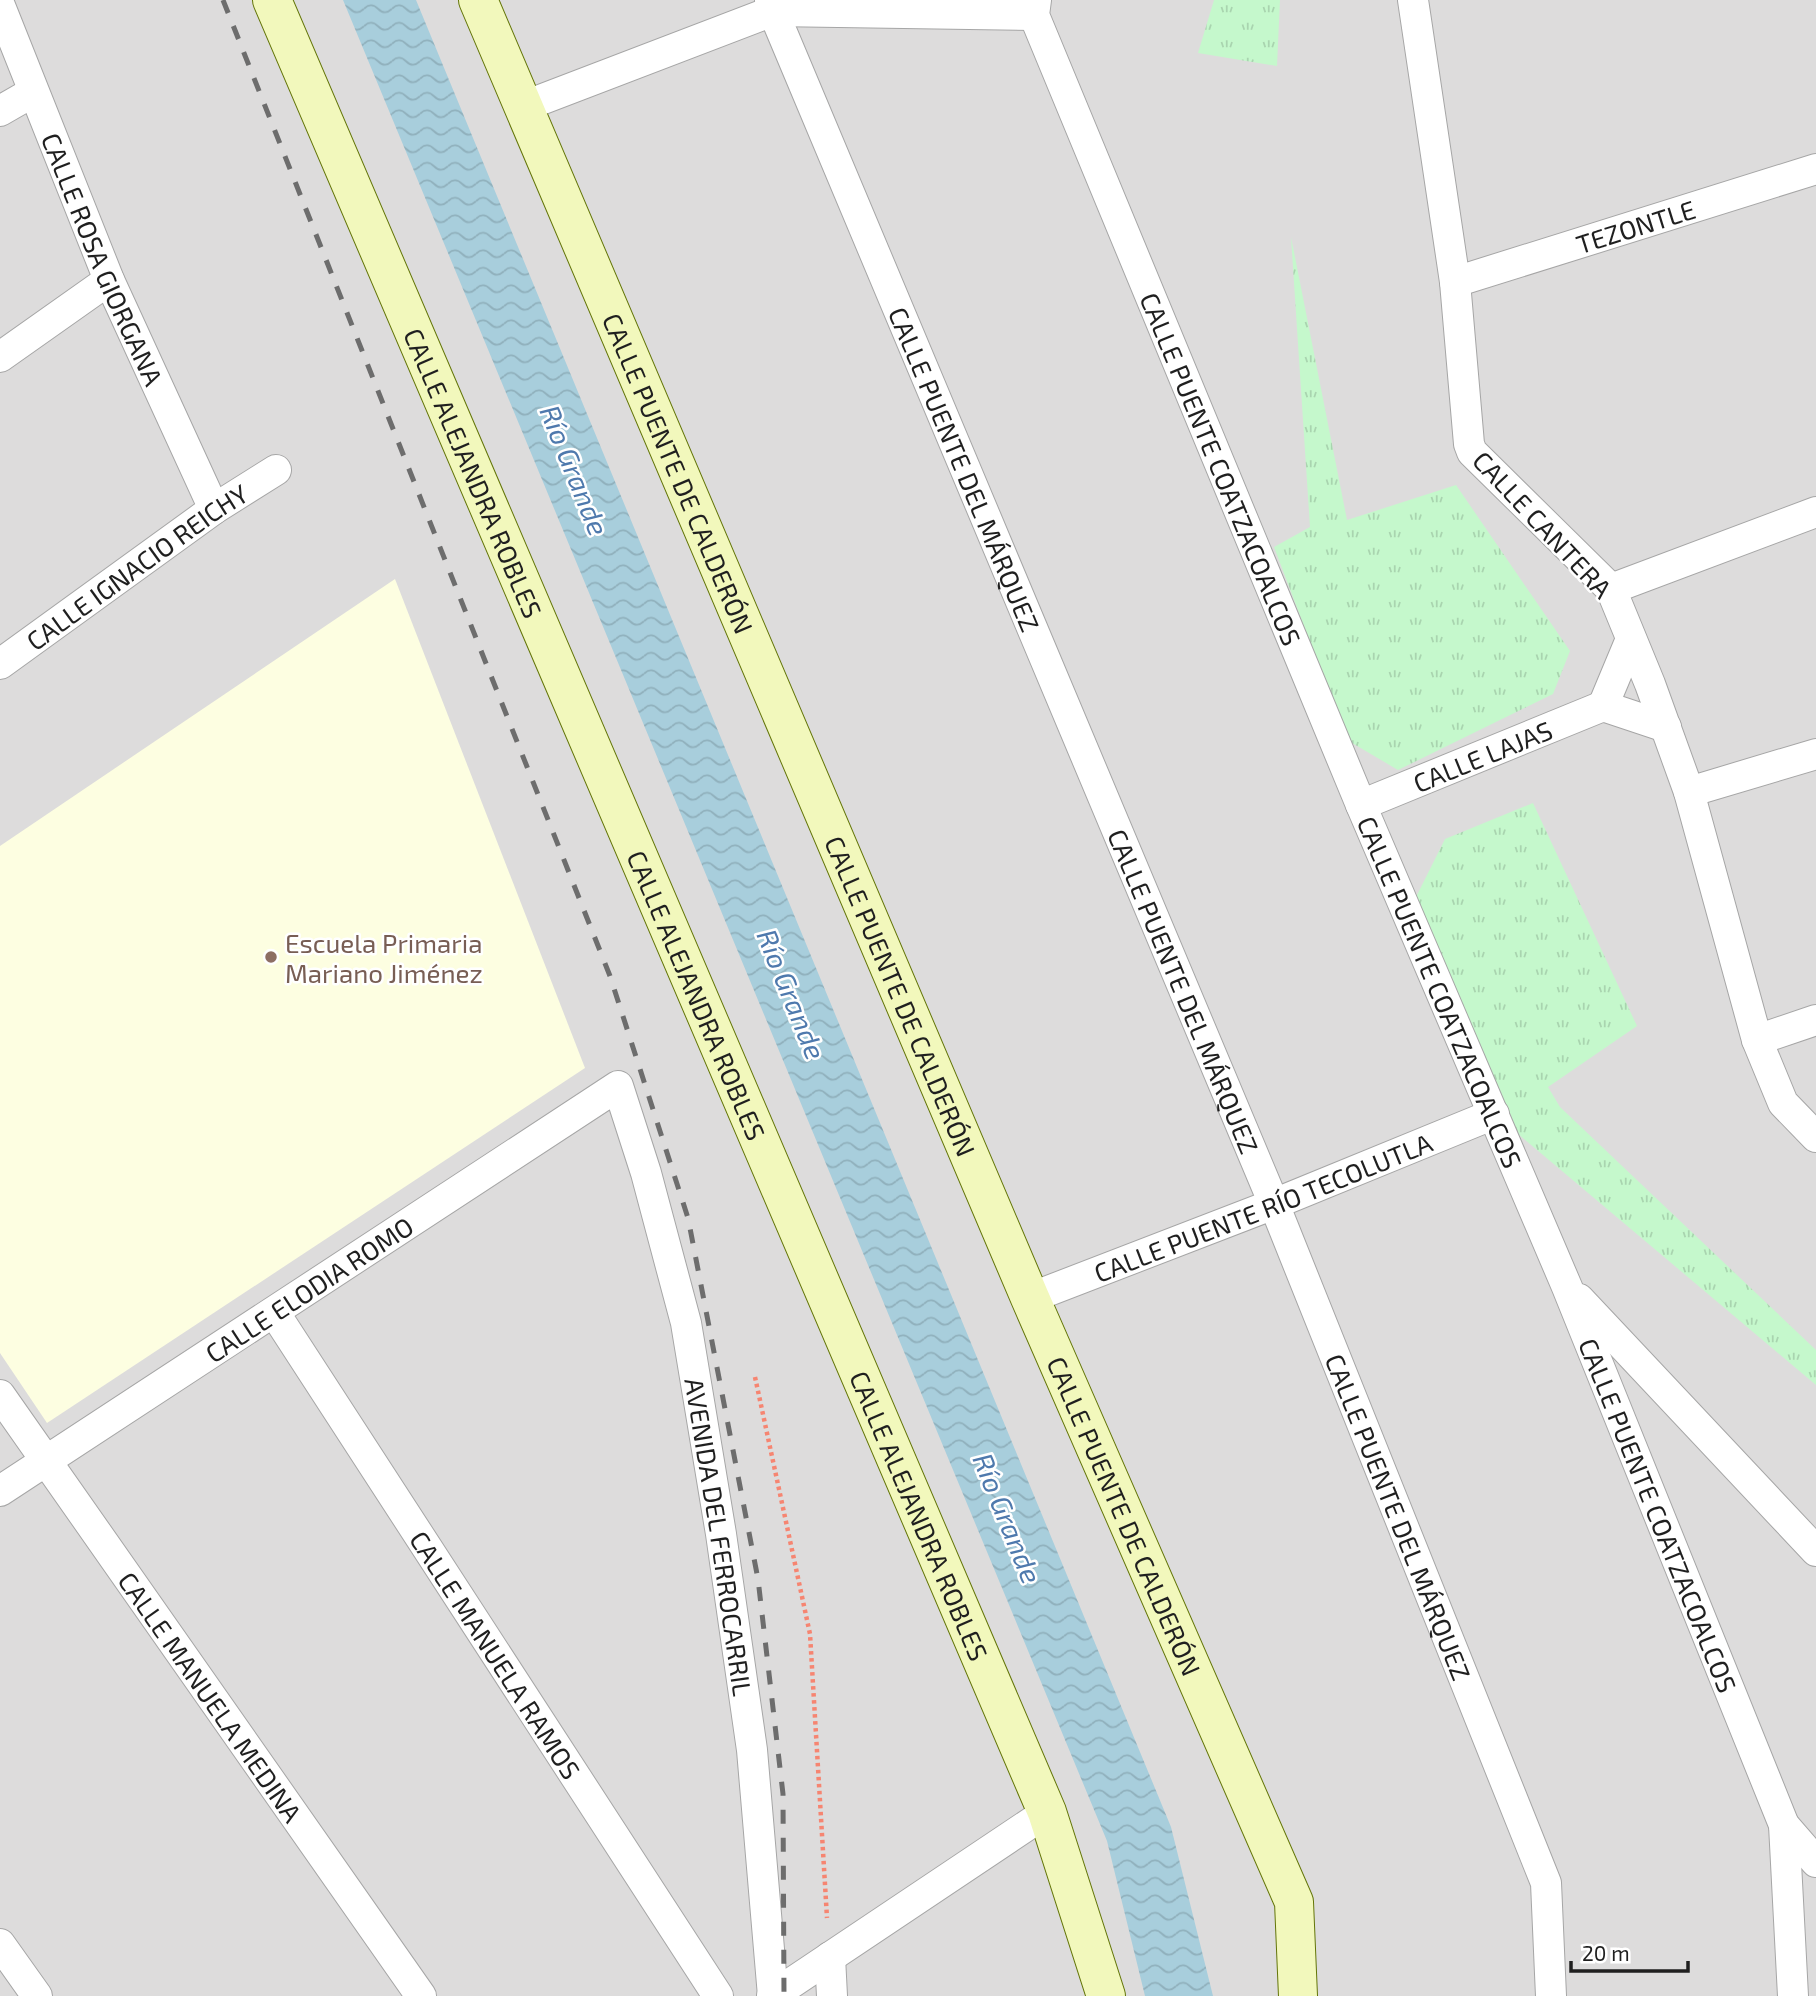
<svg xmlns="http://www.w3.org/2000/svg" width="1816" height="1996" viewBox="0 0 1816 1996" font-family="'Exo 2',sans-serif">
	<defs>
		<pattern id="park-tufts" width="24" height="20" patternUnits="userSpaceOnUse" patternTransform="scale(1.75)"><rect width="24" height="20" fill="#c5f8cc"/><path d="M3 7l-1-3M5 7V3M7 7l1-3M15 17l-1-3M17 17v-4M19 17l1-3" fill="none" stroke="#a9d4af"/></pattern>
		<pattern id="water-waves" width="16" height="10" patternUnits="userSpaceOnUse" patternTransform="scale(1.75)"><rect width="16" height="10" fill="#a8cedc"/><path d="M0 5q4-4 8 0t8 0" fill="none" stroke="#90b0bc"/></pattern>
	</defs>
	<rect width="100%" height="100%" fill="#f0ede6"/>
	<rect fill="#dddcdc" x="0" y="0" width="1816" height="1996"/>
	<path fill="#fdfee1" d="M395,579L585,1068L47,1423L0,1353V846Z"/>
	<g fill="url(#park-tufts)">
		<path d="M1214,0H1280L1277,66L1198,53Z"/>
		<path d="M1291,237L1347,520L1456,485L1570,651L1553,694L1398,770L1347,740L1274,547L1310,527Z"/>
		<path d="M1533,803L1637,1026L1548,1087L1560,1107L1816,1350V1385L1511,1128L1416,897L1445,839Z"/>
	</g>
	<path fill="url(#water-waves)" d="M343,0H416L1171,1827L1213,1996H1145L1107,1841Z"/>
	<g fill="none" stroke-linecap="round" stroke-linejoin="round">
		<g stroke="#a6a6a6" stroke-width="32">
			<g id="street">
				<path id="s1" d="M770,0L773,11L1274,1204L1546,1883L1551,1996"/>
				<path id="s2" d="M1036,0L1034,15L1361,805L1567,1287L1784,1825L1793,1996"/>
				<path d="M1413,0L1455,282L1469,444L1472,452L1611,589L1650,684L1689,792L1757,1040L1783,1103L1816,1137"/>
				<path id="s3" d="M0,6L109,280L214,509"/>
				<path d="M522,107L773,11L1034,15"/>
				<path d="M0,111L33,92"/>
				<path id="s4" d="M1455,282L1816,169"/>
				<path d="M0,357L109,280"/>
				<path d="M1611,589L1816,512"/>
				<path id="s5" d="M0,664L214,509L276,470"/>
				<path d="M1603,706L1631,639"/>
				<path d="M1689,792L1816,754"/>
				<path id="s6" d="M1361,805L1603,706L1666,727"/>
				<path d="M1757,1040L1816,1020"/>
				<path id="s7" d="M1030,1298L1274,1204L1494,1114"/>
				<path d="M1579,1299L1816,1551"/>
				<path id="s8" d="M274,1312L718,1996"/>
				<path id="s9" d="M0,1395L421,1996"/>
				<path id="s10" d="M0,1491L618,1086L646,1173L686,1323L721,1534L752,1750L773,1996"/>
				<path d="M1784,1825L1816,1862"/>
				<path d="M0,1944L37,1996"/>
				<path d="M830,1957L832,1996"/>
				<path d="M772,1996L1047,1812"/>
			</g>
		</g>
		<g stroke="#637508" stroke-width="40">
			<g id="secondary">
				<path id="s11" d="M272,0L1047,1812L1106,1996"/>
				<path id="s12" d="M478,0L1030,1298L1294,1902L1298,1996"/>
			</g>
		</g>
		<path stroke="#f68571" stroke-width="4.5" stroke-dasharray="3.5 3.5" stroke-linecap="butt" d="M755,1377L810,1634L827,1918"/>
		<use href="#street" stroke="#fff" stroke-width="30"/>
		<use href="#secondary" stroke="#f2f8bc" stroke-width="38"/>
		<path stroke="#6d6d6d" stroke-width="5" stroke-dasharray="14 14" stroke-linecap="butt" d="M223,0L610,976L688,1218L758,1579L783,1794L784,1996"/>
	</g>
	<circle fill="#8d6e63" stroke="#fff" stroke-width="2.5" cx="271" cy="957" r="7"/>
	<g text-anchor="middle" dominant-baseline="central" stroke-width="5" stroke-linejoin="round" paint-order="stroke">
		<g font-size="26" fill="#1f1f1f" stroke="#fff">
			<text stroke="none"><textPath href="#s4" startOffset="189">TEZONTLE</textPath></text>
			<text stroke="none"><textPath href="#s3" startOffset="273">CALLE ROSA GIORGANA</textPath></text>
			<text stroke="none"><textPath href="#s2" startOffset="506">CALLE PUENTE COATZACOALCOS</textPath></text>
			<text stroke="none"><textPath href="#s1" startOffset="508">CALLE PUENTE DEL MÁRQUEZ</textPath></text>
			<text stroke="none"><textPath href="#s11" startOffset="514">CALLE ALEJANDRA ROBLES</textPath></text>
			<text stroke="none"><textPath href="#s12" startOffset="514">CALLE PUENTE DE CALDERÓN</textPath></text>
			<text transform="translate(1543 524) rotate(47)">CALLE CANTERA</text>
			<text stroke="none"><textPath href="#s5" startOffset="168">CALLE IGNACIO REICHY</textPath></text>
			<text stroke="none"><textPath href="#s6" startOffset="131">CALLE LAJAS</textPath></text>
			<text stroke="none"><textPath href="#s2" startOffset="1073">CALLE PUENTE COATZACOALCOS</textPath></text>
			<text stroke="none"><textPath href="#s1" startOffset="1074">CALLE PUENTE DEL MÁRQUEZ</textPath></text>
			<text stroke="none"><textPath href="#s11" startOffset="1082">CALLE ALEJANDRA ROBLES</textPath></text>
			<text stroke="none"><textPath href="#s12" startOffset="1082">CALLE PUENTE DE CALDERÓN</textPath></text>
			<text stroke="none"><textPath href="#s7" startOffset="250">CALLE PUENTE RÍO TECOLUTLA</textPath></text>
			<text stroke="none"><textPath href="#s10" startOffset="369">CALLE ELODIA ROMO</textPath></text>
			<text stroke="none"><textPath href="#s2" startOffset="1640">CALLE PUENTE COATZACOALCOS</textPath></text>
			<text stroke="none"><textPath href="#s11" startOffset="1648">CALLE ALEJANDRA ROBLES</textPath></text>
			<text stroke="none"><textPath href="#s12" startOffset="1648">CALLE PUENTE DE CALDERÓN</textPath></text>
			<text stroke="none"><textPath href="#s1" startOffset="1642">CALLE PUENTE DEL MÁRQUEZ</textPath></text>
			<text stroke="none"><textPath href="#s10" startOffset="1202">AVENIDA DEL FERROCARRIL</textPath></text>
			<text stroke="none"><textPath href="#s8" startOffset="408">CALLE MANUELA RAMOS</textPath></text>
			<text stroke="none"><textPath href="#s9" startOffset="368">CALLE MANUELA MEDINA</textPath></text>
		</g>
		<g font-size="26" fill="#785e54" stroke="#fff" text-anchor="start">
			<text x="285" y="942">Escuela Primaria<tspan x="285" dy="30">Mariano Jiménez</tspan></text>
		</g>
		<g font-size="28" font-style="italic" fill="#4e79ad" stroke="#fff">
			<text transform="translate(575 470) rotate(68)">Río Grande</text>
			<text transform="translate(792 994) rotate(68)">Río Grande</text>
			<text transform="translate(1008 1518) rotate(68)">Río Grande</text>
		</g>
	</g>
	<path d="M1571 1961v10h117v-10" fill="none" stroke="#1f1f1f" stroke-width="3.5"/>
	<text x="1582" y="1961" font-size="21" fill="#1f1f1f" stroke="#ffffff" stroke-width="5" paint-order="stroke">20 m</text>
</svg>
